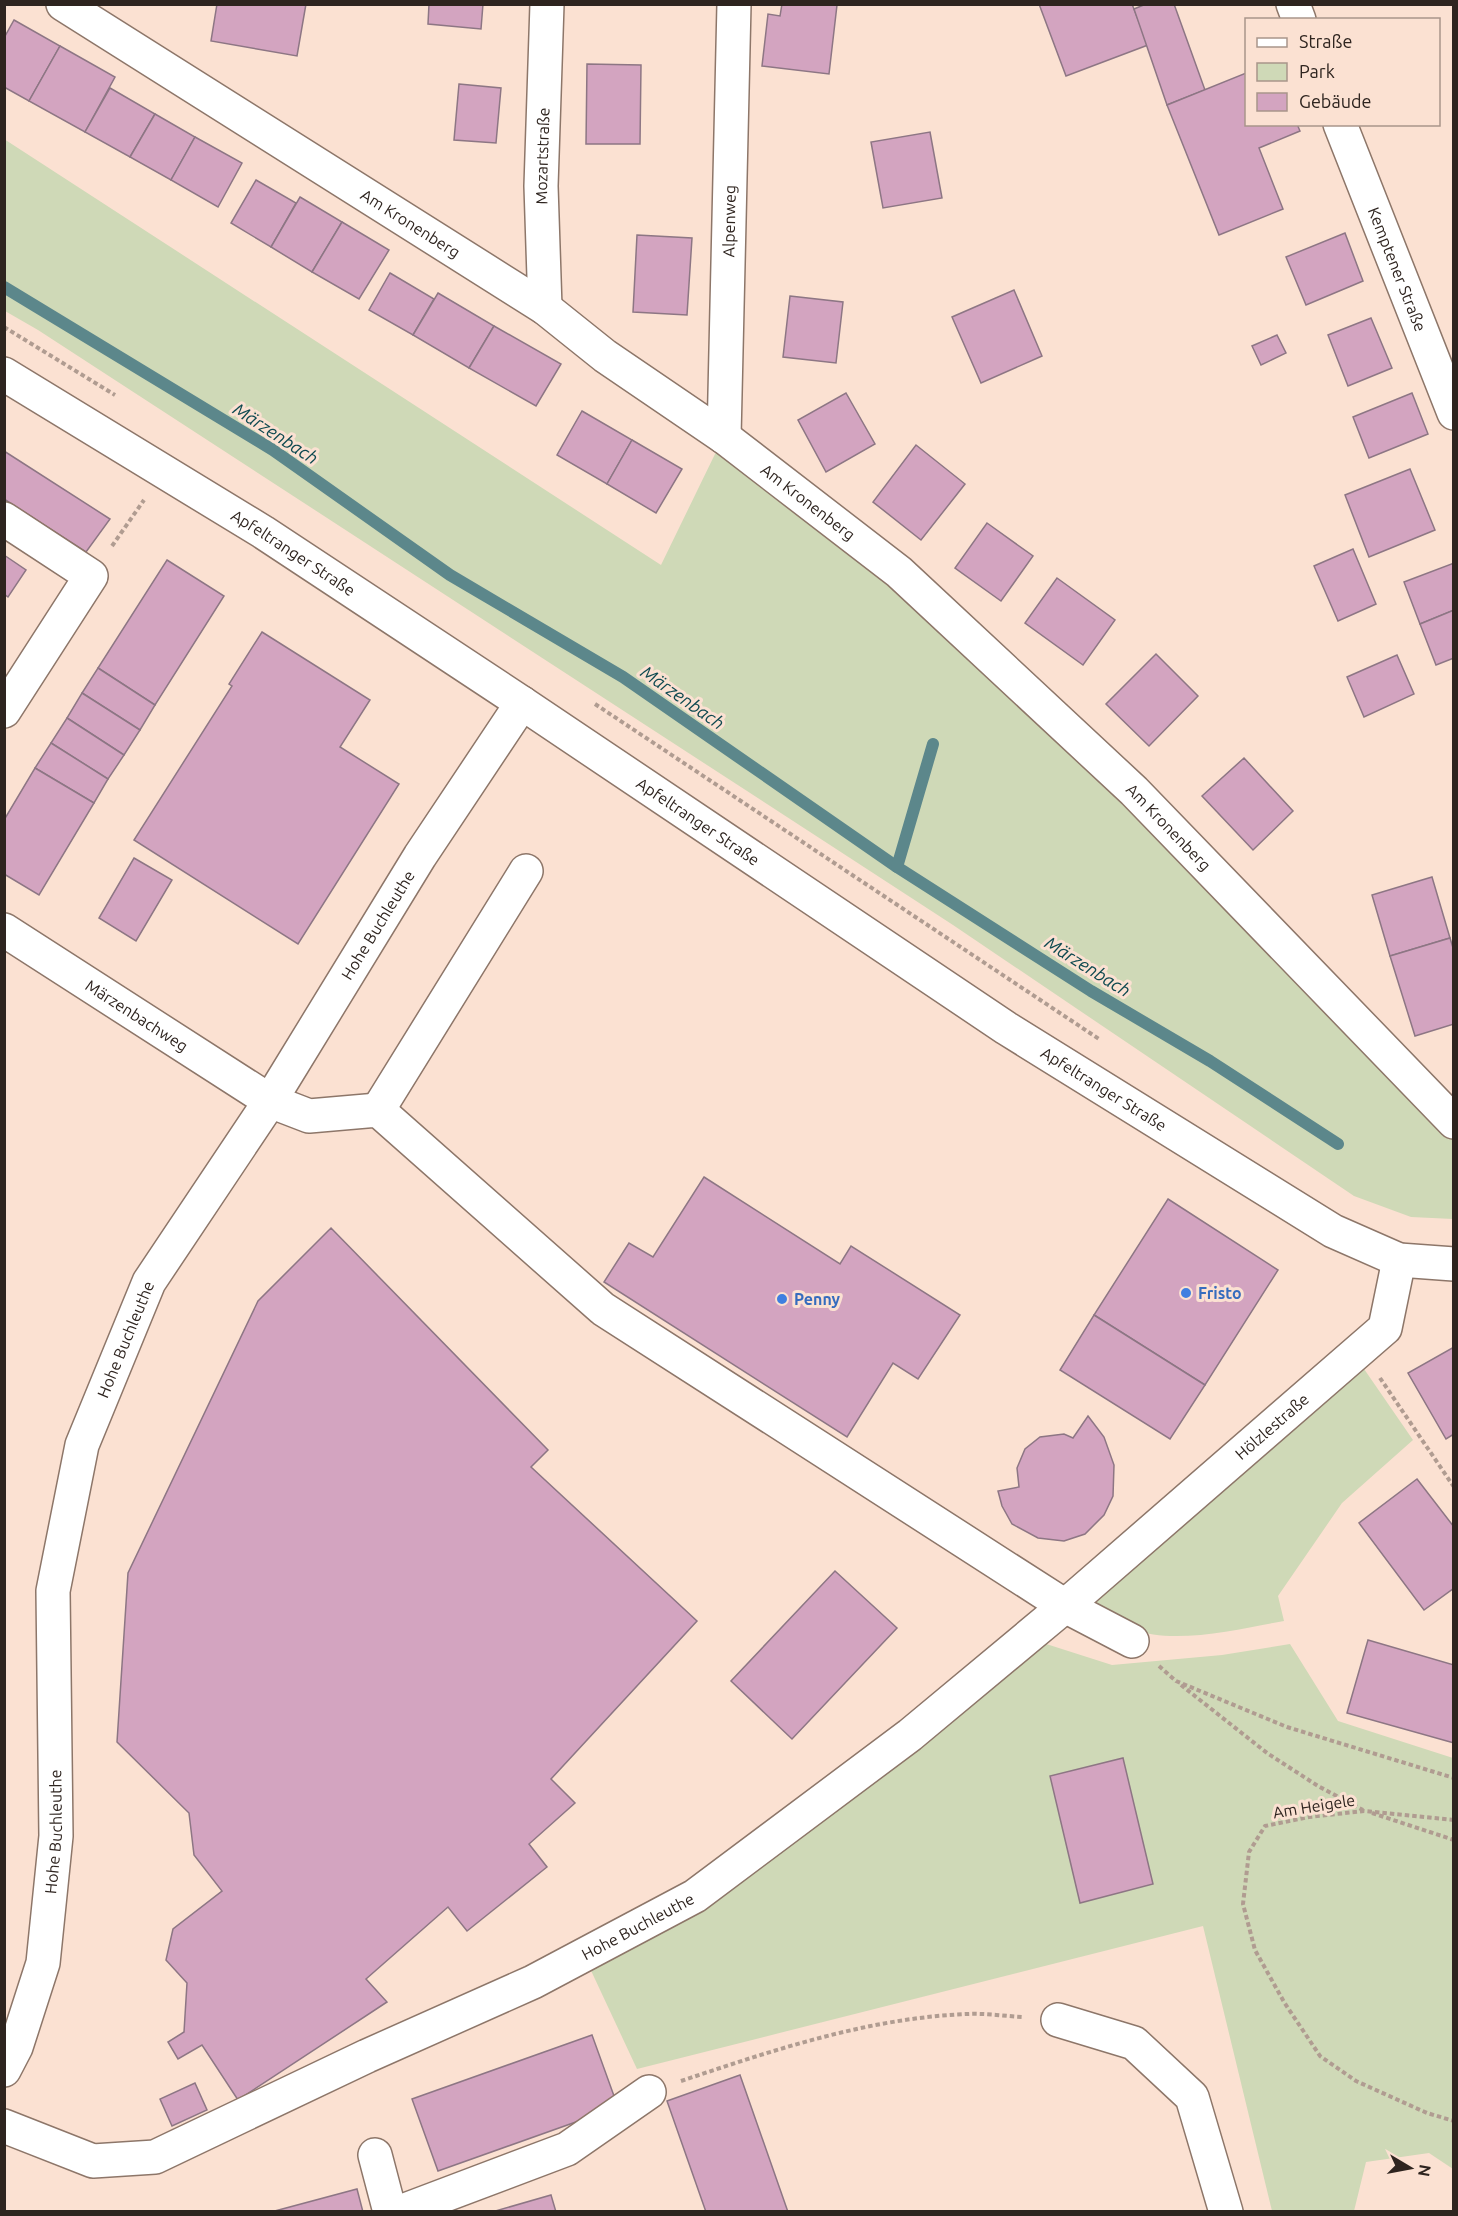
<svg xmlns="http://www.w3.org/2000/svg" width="1458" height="2216" viewBox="0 0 1458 2216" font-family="Ubuntu,sans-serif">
	<rect width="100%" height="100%" fill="#fbe1d2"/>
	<g fill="#cfd9b7">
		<path d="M4,139L661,565L716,452L884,579L1125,800L1453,1136V1219L1411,1217L1354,1196L953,925L38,330L5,311Z"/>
		<path d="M1362,1366L1413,1440L1342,1503L1278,1596L1284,1621C1242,1628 1174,1646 1133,1629C1118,1623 1101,1607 1087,1598Z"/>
		<path d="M1040,1642L1112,1665L1222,1655L1290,1644L1338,1721L1453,1758V2169L1429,2153L1366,2162L1354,2211H1272L1203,1926L637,2069L587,1962Z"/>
	</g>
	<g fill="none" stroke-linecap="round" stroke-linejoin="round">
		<g stroke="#5c878b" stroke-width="12">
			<path d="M4,287L273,450L450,575L623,677L897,867L1091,991L1210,1061L1338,1144"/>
			<path d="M897,867L933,744"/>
		</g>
	</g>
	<g fill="#d3a4c0" stroke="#8d7684" stroke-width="1.5">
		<path d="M217,4H306L297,56L211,41Z"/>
		<path d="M429,4H483L481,29L428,24Z"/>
		<path d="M782,4L837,5L829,74L762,66L768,14L780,16Z"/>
		<path d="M1039,4H1132L1148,45L1066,76Z"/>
		<path d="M1146,4H1174L1205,90L1167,105L1134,9Z"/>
		<path d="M14,20L60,46L29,101L4,87V38Z"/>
		<path d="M60,46L115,77L85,132L29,101Z"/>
		<path d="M587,64L641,65L640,144H586Z"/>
		<path d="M1246,73V124H1297L1300,131L1259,148L1283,209L1219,235L1167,105Z"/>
		<path d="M459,84L501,88L496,143L454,140Z"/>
		<path d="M110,88L155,114L130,157L85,132Z"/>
		<path d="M155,114L195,137L171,180L130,157Z"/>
		<path d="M930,132L942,198L883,208L871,142Z"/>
		<path d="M195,137L242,163L218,207L171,180Z"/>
		<path d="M256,180L296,203L271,247L231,223Z"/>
		<path d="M300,197L342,222L312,272L271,247Z"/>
		<path d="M342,222L389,250L359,299L312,272Z"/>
		<path d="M1345,233L1363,281L1306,305L1286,257Z"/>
		<path d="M637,235L692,238L687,315L633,312Z"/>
		<path d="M390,273L434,299L413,335L369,310Z"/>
		<path d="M1014,290L1042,356L981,383L952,317Z"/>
		<path d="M438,293L494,326L469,368L413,335Z"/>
		<path d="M790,296L843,302L836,363L783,357Z"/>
		<path d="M1371,318L1392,368L1348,386L1328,335Z"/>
		<path d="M494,326L561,364L536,406L469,368Z"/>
		<path d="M1277,335L1286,353L1261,365L1252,346Z"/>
		<path d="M846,393L875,444L826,472L798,420Z"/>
		<path d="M1412,393L1428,434L1369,458L1353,417Z"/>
		<path d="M582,411L632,440L607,484L557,455Z"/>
		<path d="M632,440L682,469L656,513L607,484Z"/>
		<path d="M916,445L965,484L921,540L873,502Z"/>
		<path d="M4,451L110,519L86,552L4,499Z"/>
		<path d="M1410,469L1435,530L1369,557L1345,495Z"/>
		<path d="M987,523L1033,556L1001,601L955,568Z"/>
		<path d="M1353,549L1376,604L1338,621L1314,566Z"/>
		<path d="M4,555L26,570L8,597L4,594Z"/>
		<path d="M167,560L224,596L155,705L98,668Z"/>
		<path d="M1454,563V610L1420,624L1404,582Z"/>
		<path d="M1057,578L1115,620L1083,665L1025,623Z"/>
		<path d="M1454,610V658L1436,665L1420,624Z"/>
		<path d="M262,632L370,700L340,747L399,784L298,944L134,840L232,686L229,684Z"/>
		<path d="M1156,654L1198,696L1149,746L1106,704Z"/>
		<path d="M1397,655L1414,694L1364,717L1347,677Z"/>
		<path d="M98,668L155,705L140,730L82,693Z"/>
		<path d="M82,693L140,730L124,755L67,718Z"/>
		<path d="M67,718L124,755L108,779L51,743Z"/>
		<path d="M51,743L108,779L94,803L35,768Z"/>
		<path d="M1244,758L1293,811L1253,850L1202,796Z"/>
		<path d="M35,768L94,803L39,895L4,874V820Z"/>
		<path d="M134,858L172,880L136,941L99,918Z"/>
		<path d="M1432,877L1450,938L1390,956L1372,895Z"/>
		<path d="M1450,938L1454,951V1024L1415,1036L1390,956Z"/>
		<path d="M704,1177L840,1264L851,1246L960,1315L918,1379L893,1363L847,1437L604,1282L629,1243L653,1257Z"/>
		<path d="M1168,1199L1278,1270L1205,1385L1094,1315Z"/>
		<path d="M331,1228L548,1450L531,1467L697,1621L551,1779L575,1803L529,1844L547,1867L467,1931L448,1907L366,1979L387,2002L238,2100L202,2045L178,2059L168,2042L184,2032L187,1983L166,1960L173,1929L222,1891L194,1855L189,1813L117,1742L128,1573L258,1301Z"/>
		<path d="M1094,1315L1205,1385L1170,1439L1060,1370Z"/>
		<path d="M1454,1347V1434L1446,1439L1408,1373Z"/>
		<path d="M1088,1416L1104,1437L1114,1465L1113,1496L1104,1515L1085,1534L1064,1541L1038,1538L1012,1524L1002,1506L998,1491L1019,1487L1017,1468L1025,1449L1040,1437L1064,1434L1073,1438Z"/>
		<path d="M1417,1479L1454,1527V1588L1424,1610L1359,1523Z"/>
		<path d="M835,1571L897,1628L792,1739L731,1681Z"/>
		<path d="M1368,1640L1454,1665V1743L1347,1713Z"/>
		<path d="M1123,1758L1153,1884L1080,1903L1050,1776Z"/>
		<path d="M592,2035L618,2107L438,2171L412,2099Z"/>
		<path d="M740,2075L788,2212H706L667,2101Z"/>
		<path d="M195,2083L207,2110L172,2126L160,2099Z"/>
		<path d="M357,2189L363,2212H271Z"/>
		<path d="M551,2195L556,2212H492Z"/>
	</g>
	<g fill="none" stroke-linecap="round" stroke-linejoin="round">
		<g stroke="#8d7669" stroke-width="36">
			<g id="minor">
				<path id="s1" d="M63,4L545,308L605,356L724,437L899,572L1134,791L1454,1122"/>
				<path id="s2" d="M545,308L541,186L547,4"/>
				<path id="s3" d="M4,374L263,532L522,703L1006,1028L1333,1231L1399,1260L1454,1264"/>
				<path id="s4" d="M724,437L734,4"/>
				<path d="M4,519L91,576L4,711"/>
				<path id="s5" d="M4,930L270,1101L309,1116L378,1110L603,1309L1065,1606L1132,1641"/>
				<path d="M378,1110L526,871"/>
				<path d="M1058,2020L1134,2043L1192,2097L1226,2212"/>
				<path id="s6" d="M4,2070L16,2047L43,1963L56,1836L53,1591L82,1445L149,1282L270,1101L420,856L522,703"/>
				<path id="s7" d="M4,2126L93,2161L155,2157L367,2056L533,1982L695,1896L910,1735L1065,1606L1385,1328L1399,1260"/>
				<path d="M375,2155L390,2212"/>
				<path d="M400,2212L567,2149L649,2092"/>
			</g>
		</g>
		<g stroke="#8d7669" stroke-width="36">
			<g id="major">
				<path d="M1293,4L1299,20"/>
				<path id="s8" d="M1340,124L1454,413"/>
			</g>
		</g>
		<g stroke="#b09c91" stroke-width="4" stroke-dasharray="4.5 3" stroke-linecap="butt">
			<path d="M4,327L115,395"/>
			<path d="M112,546L144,500"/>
			<path d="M595,704L1099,1039"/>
			<path d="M1380,1378L1454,1487"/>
			<path d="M1159,1666L1176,1681L1287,1727L1454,1778"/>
			<path d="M1181,1685L1267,1753L1318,1786L1363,1810"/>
			<path d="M1372,1813L1454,1840"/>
			<path d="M1454,1820L1364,1811L1309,1817L1265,1826L1249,1852L1243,1904L1255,1950L1284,2002L1320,2056L1356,2081L1427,2113L1454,2121"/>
			<path d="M681,2081C774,2050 868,2018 967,2014C985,2013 1004,2016 1022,2017"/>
		</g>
		<use href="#minor" stroke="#fff" stroke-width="33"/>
		<use href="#major" stroke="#fff" stroke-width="33"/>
	</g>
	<g fill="#3f7fe0" stroke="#fbe1d2" stroke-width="2">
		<circle cx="1186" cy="1293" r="6"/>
		<circle cx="782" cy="1299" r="6"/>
	</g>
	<g text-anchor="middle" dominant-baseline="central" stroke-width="6" stroke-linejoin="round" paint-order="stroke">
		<g font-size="16" fill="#2e241f" stroke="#fbe1d2">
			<text stroke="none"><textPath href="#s2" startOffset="152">Mozartstraße</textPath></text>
			<text stroke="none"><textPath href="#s4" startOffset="216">Alpenweg</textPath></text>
			<text stroke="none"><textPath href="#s1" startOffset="411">Am Kronenberg</textPath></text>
			<text stroke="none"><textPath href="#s8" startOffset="156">Kemptener Straße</textPath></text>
			<text stroke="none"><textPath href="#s1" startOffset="897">Am Kronenberg</textPath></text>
			<text stroke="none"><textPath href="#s3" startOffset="340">Apfeltranger Straße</textPath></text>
			<text stroke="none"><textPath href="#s3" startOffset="826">Apfeltranger Straße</textPath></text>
			<text stroke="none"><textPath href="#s1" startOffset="1383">Am Kronenberg</textPath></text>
			<text stroke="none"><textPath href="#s6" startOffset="1236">Hohe Buchleuthe</textPath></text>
			<text stroke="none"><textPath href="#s5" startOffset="158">Märzenbachweg</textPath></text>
			<text stroke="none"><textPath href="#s3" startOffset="1312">Apfeltranger Straße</textPath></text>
			<text stroke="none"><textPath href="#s6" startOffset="750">Hohe Buchleuthe</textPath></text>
			<text stroke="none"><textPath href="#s7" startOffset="1502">Hölzlestraße</textPath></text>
			<text transform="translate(1314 1806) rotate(-9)">Am Heigele</text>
			<text stroke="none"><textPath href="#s6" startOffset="246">Hohe Buchleuthe</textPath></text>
			<text stroke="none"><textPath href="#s7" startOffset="693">Hohe Buchleuthe</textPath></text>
		</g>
		<g font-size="16" font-weight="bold" fill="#366cbe" stroke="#fbe1d2" text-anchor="start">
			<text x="1198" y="1293">Fristo</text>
			<text x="794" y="1299">Penny</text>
		</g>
		<g font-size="18" font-style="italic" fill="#0e4950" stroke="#fbe1d2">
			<text transform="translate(276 433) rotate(33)">Märzenbach</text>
			<text transform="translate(683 697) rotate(35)">Märzenbach</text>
			<text transform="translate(1088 966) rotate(32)">Märzenbach</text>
		</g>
	</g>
	<rect width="1458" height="2216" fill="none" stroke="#2e241f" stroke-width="12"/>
	<rect x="1245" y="18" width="195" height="108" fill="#fbe1d2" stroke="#a9958a" stroke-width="1.5"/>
	<rect x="1257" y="38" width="30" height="9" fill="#ffffff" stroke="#a9958a" stroke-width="1.5"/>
	<text x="1299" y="48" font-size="18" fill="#2e241f">Straße</text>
	<rect x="1257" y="63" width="30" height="18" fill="#cfd9b7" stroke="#a9958a" stroke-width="1.5"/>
	<text x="1299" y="78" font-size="18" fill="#2e241f">Park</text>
	<rect x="1257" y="93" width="30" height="18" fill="#d3a4c0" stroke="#a9958a" stroke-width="1.5"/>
	<text x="1299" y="108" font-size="18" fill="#2e241f">Gebäude</text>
	<g transform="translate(1410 2168) rotate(100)" stroke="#fbe1d2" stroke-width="4.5" paint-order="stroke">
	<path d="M0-4.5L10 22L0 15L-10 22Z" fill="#2e241f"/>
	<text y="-9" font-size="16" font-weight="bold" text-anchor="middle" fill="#2e241f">N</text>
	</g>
</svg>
